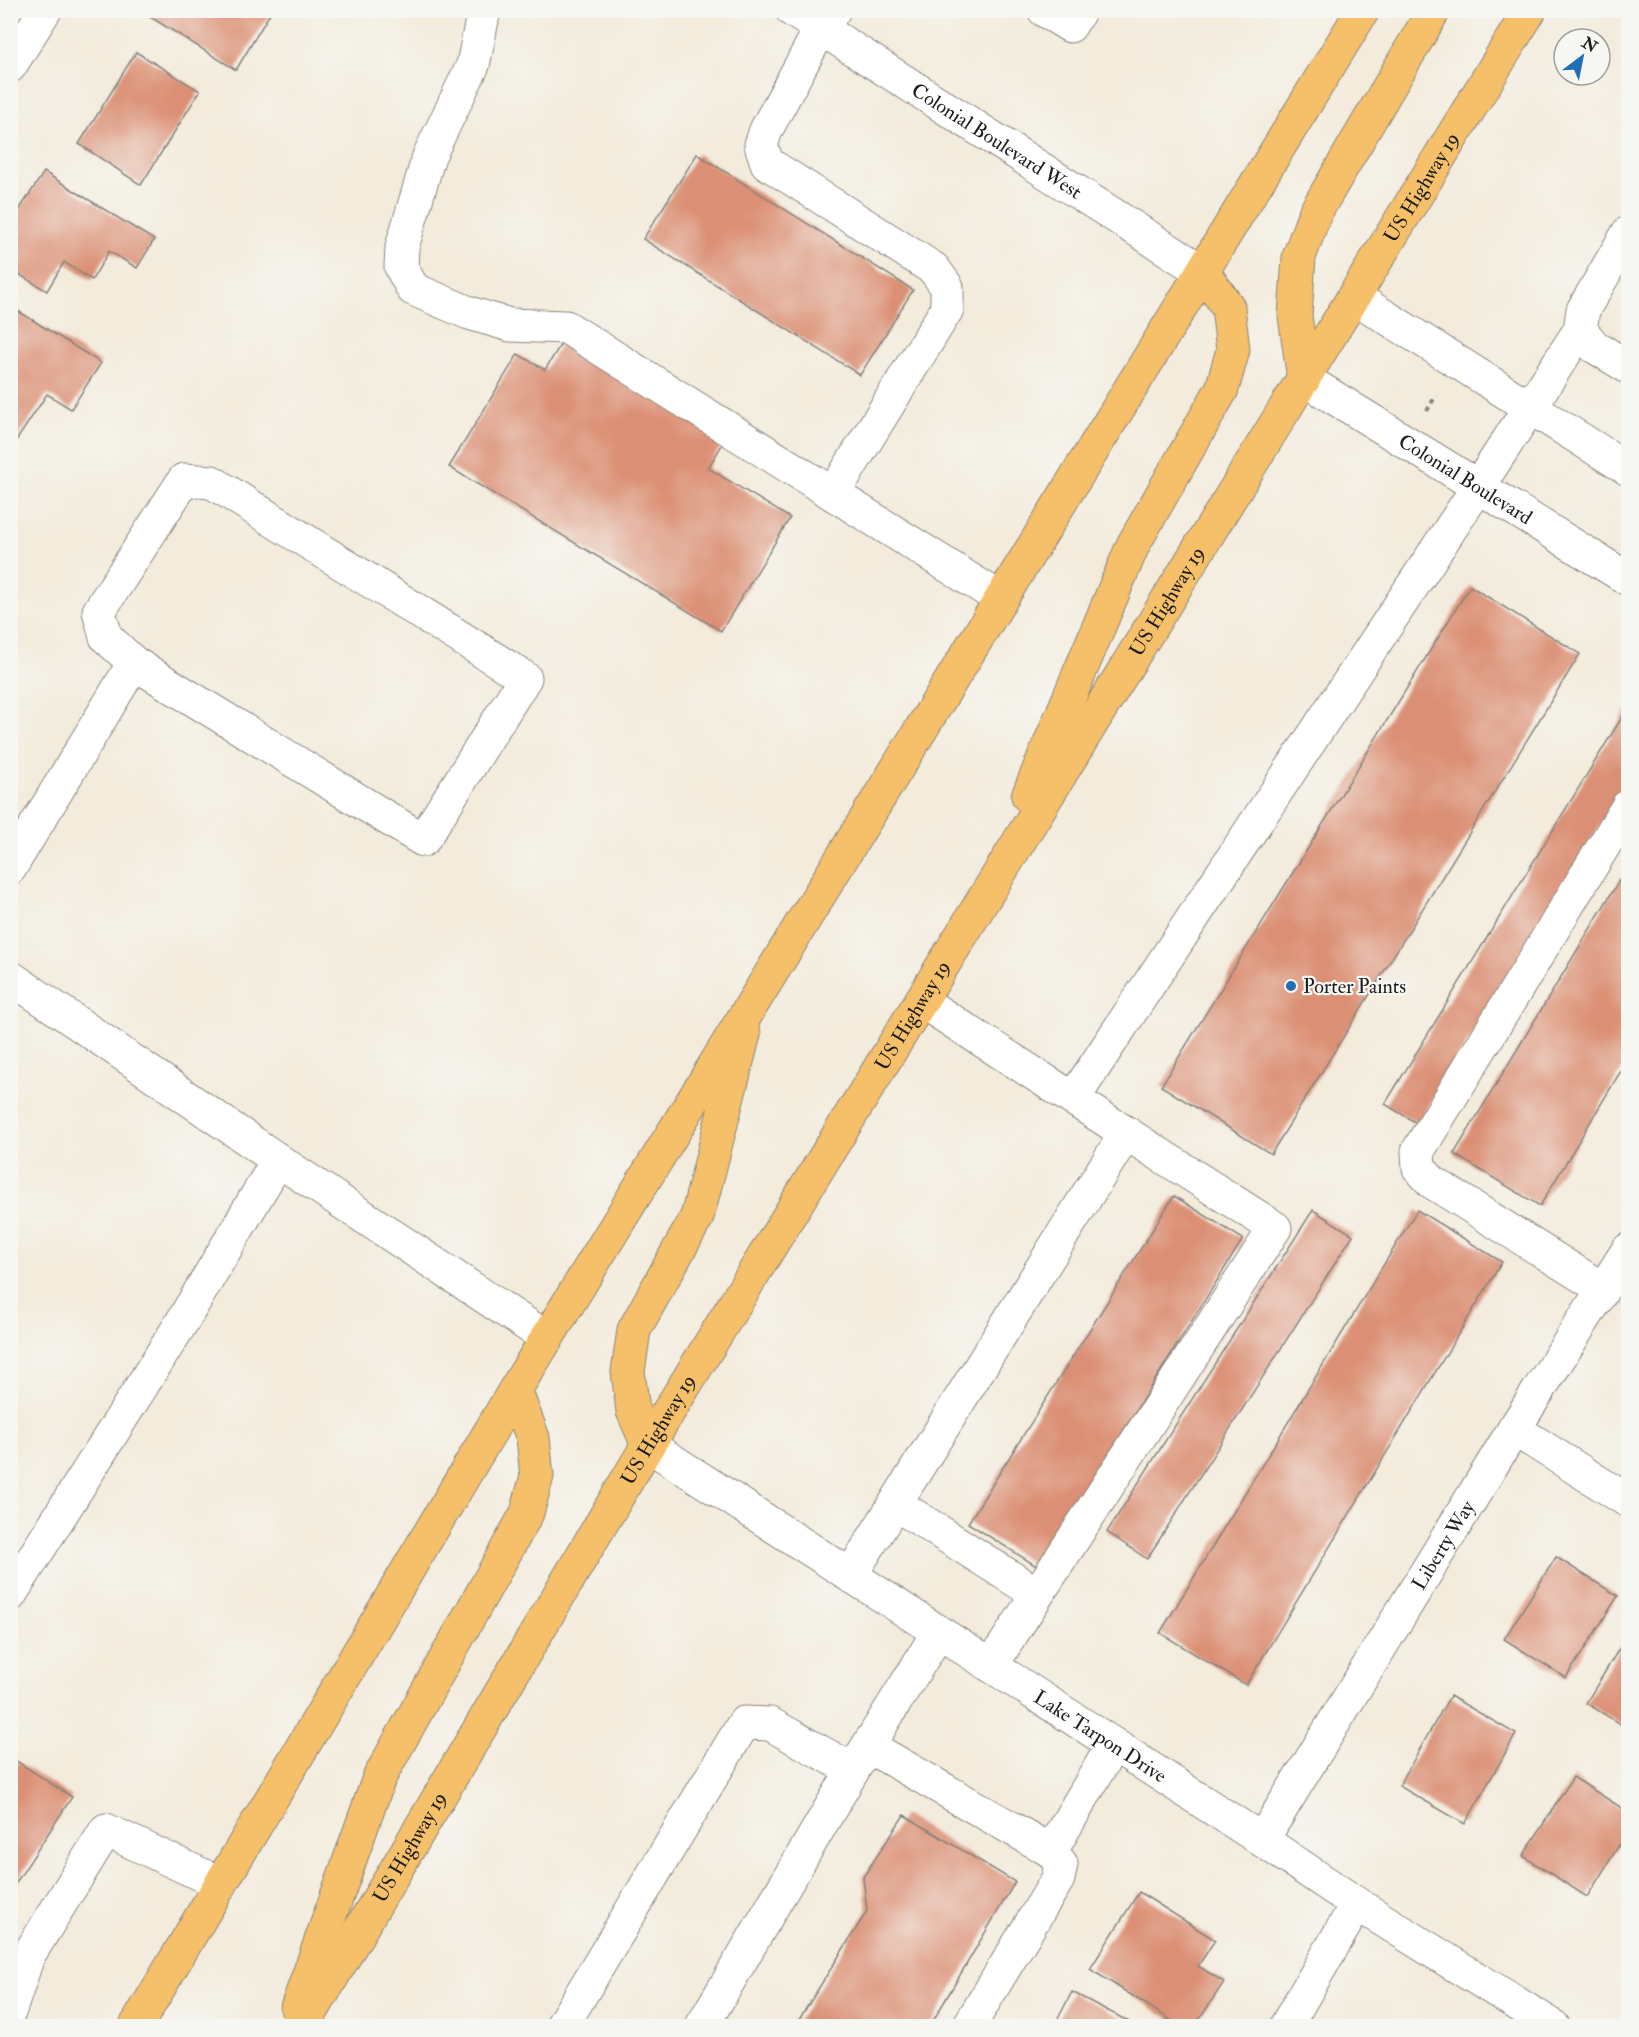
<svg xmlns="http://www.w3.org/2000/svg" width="1639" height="2037" viewBox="0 0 1639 2037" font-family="'IM FELL Double Pica',serif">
	<rect width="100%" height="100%" fill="#f6f6f2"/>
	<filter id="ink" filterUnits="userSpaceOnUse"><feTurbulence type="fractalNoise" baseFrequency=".0167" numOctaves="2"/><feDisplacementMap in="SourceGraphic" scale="12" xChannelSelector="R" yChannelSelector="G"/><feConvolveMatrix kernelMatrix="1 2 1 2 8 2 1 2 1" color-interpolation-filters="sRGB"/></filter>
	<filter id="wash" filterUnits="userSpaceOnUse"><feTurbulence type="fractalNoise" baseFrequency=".008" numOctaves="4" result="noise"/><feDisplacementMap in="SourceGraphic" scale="24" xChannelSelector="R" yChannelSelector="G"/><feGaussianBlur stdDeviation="1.35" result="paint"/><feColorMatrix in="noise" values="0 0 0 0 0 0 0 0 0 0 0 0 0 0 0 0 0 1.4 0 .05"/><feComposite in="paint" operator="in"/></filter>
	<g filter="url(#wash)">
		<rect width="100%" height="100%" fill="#f3ebdb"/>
		<g id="blocks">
			<g fill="#db9074">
				<path d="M139,10H272L236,70Z"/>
				<path d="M136,52L200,91L141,185L79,144Z"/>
				<path d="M697,154L913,290L860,375L643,239Z"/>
				<path d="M44,172L154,240L137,268L109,251L92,280L64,262L47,291L10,269V224Z"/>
				<path d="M10,306L101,363L71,409L47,394L16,441L10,437Z"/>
				<path d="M562,342L725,440L708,468L790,518L721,631L449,467L518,354L545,370Z"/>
				<path d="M1470,586L1580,654L1271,1154L1161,1086Z"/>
				<path d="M1627,709L1628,710V780L1418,1124L1385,1104Z"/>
				<path d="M1628,866V1059L1540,1206L1454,1154Z"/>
				<path d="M1174,1196L1243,1239L1038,1567L968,1523Z"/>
				<path d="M1313,1210L1353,1235L1147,1559L1107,1532Z"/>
				<path d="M1417,1210L1502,1262L1246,1685L1160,1633Z"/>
				<path d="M1556,1557L1618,1596L1566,1678L1504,1639Z"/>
				<path d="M1628,1634V1729L1586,1703Z"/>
				<path d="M1450,1696L1516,1734L1465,1824L1399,1786Z"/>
				<path d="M10,1757L72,1797L10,1892Z"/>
				<path d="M1573,1777L1628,1812V1831L1587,1897L1523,1856Z"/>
				<path d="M904,1815L1015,1882L930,2026H795L867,1911L863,1877Z"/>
				<path d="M1139,1892L1215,1940L1198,1966L1224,1982L1195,2026H1180L1090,1969Z"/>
				<path d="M1072,1992L1137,2026H1054Z"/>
			</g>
		</g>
	</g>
	<g filter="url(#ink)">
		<use href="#blocks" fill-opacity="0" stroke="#88847c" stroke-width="1.5"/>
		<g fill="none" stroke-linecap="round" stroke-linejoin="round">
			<g stroke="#88847c" stroke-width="35">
				<g id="minor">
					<path d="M484,10L473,65L429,156L402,247L401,267L413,289L469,313L510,325L566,327L1001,599"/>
					<path id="s1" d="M792,10L1203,272"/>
					<path d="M1044,10L1070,26L1080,10"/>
					<path d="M10,66L45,10"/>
					<path d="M1628,233L1583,310L1580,330L1595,347L1628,367"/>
					<path d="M1354,297L1628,469"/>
					<path id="s2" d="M1304,379L1628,579"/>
					<path d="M184,480L212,482L525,678L423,840L134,663L106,637L99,611Z"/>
					<path d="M833,494L947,309V287L934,269L767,163L761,145L766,130L821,28L834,10"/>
					<path d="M10,868L134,663"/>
					<path d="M10,977L278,1160"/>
					<path d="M921,1001L1126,1133"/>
					<path d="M1073,1099L1478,487L1580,330"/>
					<path d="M1603,1289L1432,1182L1419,1168L1418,1151L1628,806"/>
					<path d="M1514,1429L1628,1501"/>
					<path id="s3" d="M648,1445L1262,1840L1357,1904L1553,2026"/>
					<path d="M896,1504L1037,1594"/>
					<path d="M850,1576L1126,1133L1275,1228L991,1666"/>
					<path d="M10,1595L182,1322L278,1160L547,1338"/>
					<path d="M868,1746L1051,1851L1061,1864L1058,1879L969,2026"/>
					<path id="s4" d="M1262,1840L1514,1429L1628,1250"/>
					<path d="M1051,1851L1113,1745"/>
					<path d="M10,2010L28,1956L106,1830L221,1884"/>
					<path d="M562,2026L744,1723L770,1724L853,1770L938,1633"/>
					<path d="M702,2026L853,1770"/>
					<path d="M1286,2026L1357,1904"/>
				</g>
			</g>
			<g stroke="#88847c" stroke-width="35">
				<g id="highway">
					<path d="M1304,379L1295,316L1299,257L1315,213L1434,10"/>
					<path d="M1028,796L1133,545L1222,389L1233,350L1228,307L1203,272"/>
					<path d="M648,1445L633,1411L628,1372L634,1330L697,1217L744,1034"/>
					<path d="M297,2008L379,1778L527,1513L537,1476L533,1438L515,1390"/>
					<path d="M136,2026L515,1390L1363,10"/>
					<path id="s5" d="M303,2026L648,1445L1530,10"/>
				</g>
			</g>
			<path stroke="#88847c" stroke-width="4" stroke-dasharray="4.5 4.5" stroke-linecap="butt" d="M1427,411L1436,395"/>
			<use href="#minor" stroke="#fff" stroke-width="33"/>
			<use href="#highway" stroke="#f6c06b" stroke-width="33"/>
		</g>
	</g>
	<circle fill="#1f6fb2" stroke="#f6f6f2" stroke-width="2" cx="1291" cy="986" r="6"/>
	<g text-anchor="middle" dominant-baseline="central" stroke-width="4.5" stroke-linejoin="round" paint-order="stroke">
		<g font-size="20" fill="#1c1c1c" stroke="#f6f6f2">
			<text stroke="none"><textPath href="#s1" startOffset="243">Colonial Boulevard West</textPath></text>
			<text stroke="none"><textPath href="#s5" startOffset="2152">US Highway 19</textPath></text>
			<text stroke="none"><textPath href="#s2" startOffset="190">Colonial Boulevard</textPath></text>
			<text stroke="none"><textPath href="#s5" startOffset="1666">US Highway 19</textPath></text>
			<text stroke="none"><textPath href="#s5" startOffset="1180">US Highway 19</textPath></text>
			<text stroke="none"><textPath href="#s5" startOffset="694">US Highway 19</textPath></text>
			<text stroke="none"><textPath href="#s4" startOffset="346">Liberty Way</textPath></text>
			<text stroke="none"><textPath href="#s3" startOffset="538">Lake Tarpon Drive</textPath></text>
			<text stroke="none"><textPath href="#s5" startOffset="208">US Highway 19</textPath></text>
		</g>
		<g font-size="20" fill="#1c1c1c" stroke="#f6f6f2" text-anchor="start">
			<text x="1303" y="986">Porter Paints</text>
		</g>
	</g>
	<rect width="1639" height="2037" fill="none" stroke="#f6f6f2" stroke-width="36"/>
	<g transform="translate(1582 57) rotate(32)"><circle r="28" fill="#f6f6f2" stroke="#9f9f9c" stroke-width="1.5"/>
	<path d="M0-4.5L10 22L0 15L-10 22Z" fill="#1f6fb2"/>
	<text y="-9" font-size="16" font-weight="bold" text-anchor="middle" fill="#1c1c1c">N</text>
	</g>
</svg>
